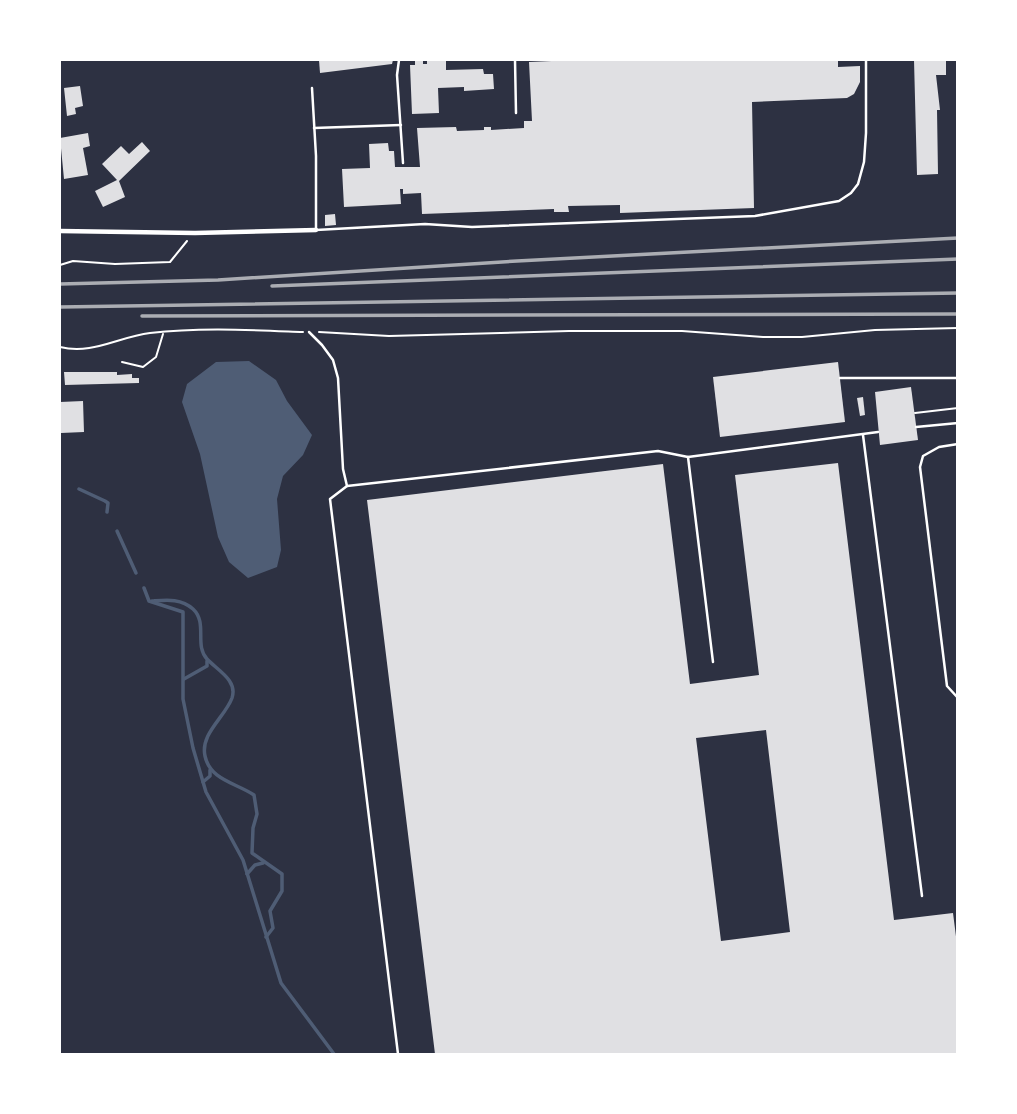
<svg xmlns="http://www.w3.org/2000/svg" width="1017" height="1114" viewBox="0 0 1017 1114" font-family="Lato,sans-serif">
	<rect width="100%" height="100%" fill="#2d3142"/>
	<path fill="#4f5d75" d="M249,361L276,380L287,401L312,435L303,455L283,476L277,499L281,550L277,567L248,578L229,562L218,537L200,454L182,402L187,384L216,362Z"/>
	<g fill="none" stroke-linecap="round" stroke-linejoin="round">
		<g stroke="#4f5d75" stroke-width="3.5">
			<path d="M79,489L105,501L108,503L107,512"/>
			<path d="M117,531L136,573"/>
			<path d="M144,588L149,601L183,612V699L193,748L206,792L243,860L281,983L334,1054"/>
			<path d="M152,601C166,600 181,598 193,609C208,623 194,645 207,659C217,670 238,680 232,698C225,717 200,734 205,756C210,780 236,783 254,795L257,814L253,828L252,853L282,874V891L270,911L273,928L266,937"/>
			<path d="M184,679L207,666V661"/>
			<path d="M203,782L210,776V770"/>
			<path d="M247,874L255,865L263,863"/>
		</g>
	</g>
	<g fill="#e0e0e3" fill-rule="evenodd">
		<path d="M319,60H393L392,64L320,73Z"/>
		<path d="M415,60H423V64H427V60H446V70L483,69L484,74H493L494,89L464,91V87L438,88L439,113L412,114L410,65H415Z"/>
		<path d="M574,60H838V67L860,66V82L854,94L847,98L752,102L754,208L620,213V205L568,206L569,212H554V209L422,214L421,193L403,194V189H400L401,204L344,207L342,169L370,168L369,144L388,143L389,151H394L395,167H420L417,128L456,127L457,131L484,130V127H491V130L524,128V121H532L529,62Z"/>
		<path d="M914,60H946V75H936L940,110H937L938,174L917,175Z"/>
		<path d="M80,86L83,106L75,108L76,114L67,116L64,88Z"/>
		<path d="M88,133L90,146L83,148L88,175L64,179L60,138Z"/>
		<path d="M142,142L150,151L119,181L125,197L103,207L95,191L117,180L102,164L121,146L129,154Z"/>
		<path d="M335,214L336,225L325,226V215Z"/>
		<path d="M838,362L845,422L720,437L713,377Z"/>
		<path d="M64,372H117V375L132,374V378H139V383L65,385Z"/>
		<path d="M911,387L918,440L880,445L875,392Z"/>
		<path d="M863,397L865,415L860,416L857,398Z"/>
		<path d="M83,401L84,432L61,433L60,402Z"/>
		<path d="M838,463L894,920L953,913L958,952V1054H435L367,500L663,464L690,684L759,675L735,475ZM766,730L790,932L721,941L696,738Z"/>
	</g>
	<g fill="none" stroke-linecap="round" stroke-linejoin="round">
		<g stroke="#fff" stroke-width="2">
			<path d="M60,265L73,261L115,264L170,262L187,241"/>
			<path d="M319,332L389,336L569,331H682L763,337H802L875,330L958,328"/>
			<path d="M60,347C92,355 118,337 150,333C200,327 252,330 303,332"/>
			<path d="M122,362L143,367L156,357L163,334"/>
			<path d="M915,413L958,408"/>
		</g>
		<g stroke="#fff" stroke-width="2.5">
			<path d="M399,60L397,75L403,163"/>
			<path d="M515,60L516,113"/>
			<path d="M312,88L316,156V230L425,224L472,227L755,216L839,201L851,193L858,184L864,162L866,133V60"/>
			<path d="M314,128L401,125"/>
			<path d="M309,332L322,345L333,360L338,378L343,469L347,486"/>
			<path d="M840,378H958"/>
			<path d="M916,427L958,423"/>
			<path d="M863,435L922,896"/>
			<path d="M958,444L939,447L923,456L920,467L947,686L958,698"/>
			<path d="M688,457L713,662"/>
			<path d="M398,1054L330,499L347,486L658,451L688,457L878,432"/>
		</g>
		<path stroke="#fff" stroke-width="4.5" d="M60,231L195,233L316,230"/>
		<g stroke="#abadb3" stroke-width="3.5">
			<path d="M60,284L218,280L517,261L958,238"/>
			<path d="M272,286L958,259"/>
			<path d="M60,307L958,293"/>
			<path d="M142,316L958,314"/>
		</g>
	</g>
	<rect width="1017" height="1114" fill="none" stroke="#ffffff" stroke-width="122"/>
</svg>
